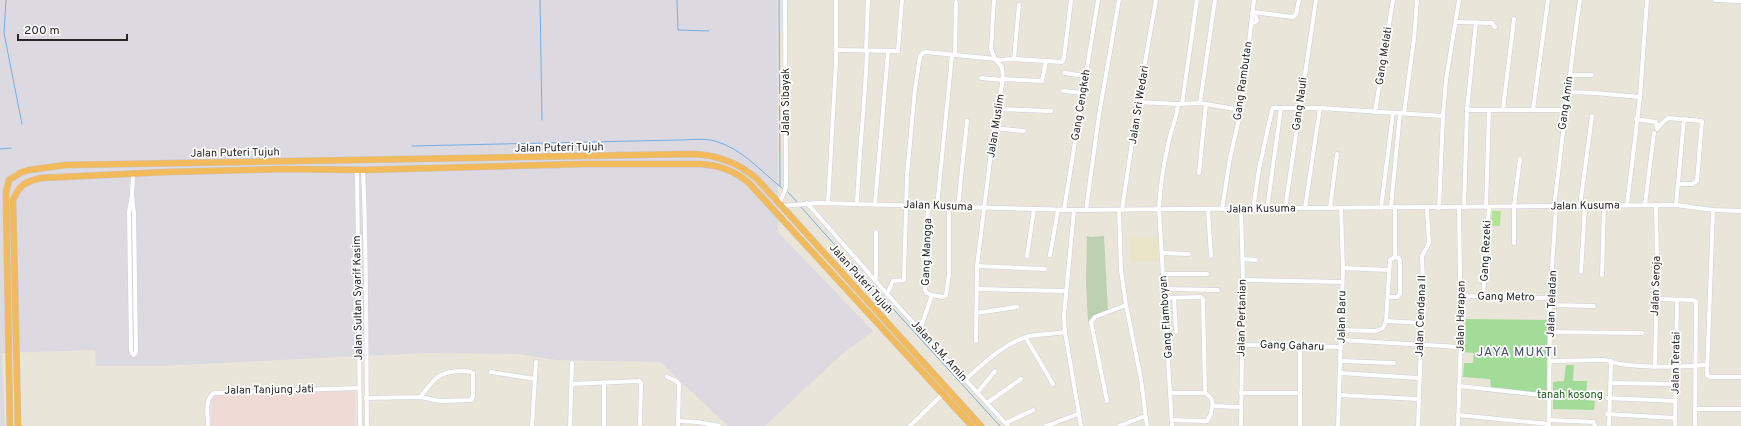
<svg xmlns="http://www.w3.org/2000/svg" width="1741" height="426" viewBox="0 0 1741 426" font-family="Overpass,sans-serif">
	<rect width="100%" height="100%" fill="#e9e5d9"/>
	<path fill="#ddd9e1" d="M0,0H777L778,232L873,331L841,355L765,426H728L660,362L556,360L518,354L426,353L159,366H96L95,350L2,353L5,426H0Z"/>
	<path fill="#eae5c9" d="M1129,237H1159L1160,261L1130,262Z"/>
	<path fill="#efdad6" d="M351,389L355,392V426H211L212,398L218,394Z"/>
	<g fill="#a2dc98">
		<path d="M1465,319L1549,320L1548,395L1491,388L1490,379L1463,377L1464,363H1473L1474,353L1464,352Z"/>
		<path d="M1566,365H1574L1573,381H1587L1586,400L1595,401L1594,410L1553,409V382L1564,381Z"/>
	</g>
	<path fill="#bbd1b1" d="M1087,236L1090,237L1104,236L1108,312L1088,322L1086,283Z"/>
	<path fill="#b2e395" d="M1492,211H1501L1500,226H1491Z"/>
	<g fill="none" stroke-linecap="round" stroke-linejoin="round">
		<g stroke="#72afe5" stroke-width="1">
			<path d="M6,0L4,33L22,124"/>
			<path d="M540,0L542,120"/>
			<path d="M677,0L678,30L709,31"/>
			<path d="M779,0L780,186"/>
			<path d="M412,146L678,140C689,140 704,138 715,141C743,149 760,171 782,188"/>
			<path d="M0,149L11,148"/>
			<path d="M788,192L798,203"/>
			<path d="M800,206L834,244L1000,426"/>
		</g>
		<g stroke="#cfcedf" stroke-width="5">
			<g id="minor">
				<path d="M1715,0L1741,1"/>
				<path d="M1253,12L1293,17L1296,14L1299,0"/>
				<path d="M1456,22L1492,23L1495,27"/>
				<path d="M1251,24L1257,21L1256,17L1252,15"/>
				<path d="M836,50L898,51L902,0"/>
				<path d="M866,51L868,0"/>
				<path d="M955,55L956,2"/>
				<path d="M1014,59L1019,5"/>
				<path d="M997,60L1014,59L1062,62L1064,58L1071,0"/>
				<path d="M1064,73L1086,76"/>
				<path d="M1571,75H1592"/>
				<path d="M981,78L1003,80"/>
				<path d="M1003,79L1042,81L1046,61"/>
				<path d="M1063,91L1083,93"/>
				<path d="M1568,92L1595,93L1640,97"/>
				<path d="M1138,102L1178,104L1200,103L1241,110"/>
				<path d="M1200,103L1215,0"/>
				<path d="M1182,104L1197,0"/>
				<path d="M997,109L1051,111"/>
				<path d="M1503,109L1514,19"/>
				<path d="M1467,110H1565"/>
				<path d="M1533,110L1548,0"/>
				<path d="M1375,112L1393,0"/>
				<path d="M1404,113L1414,39L1417,0"/>
				<path d="M1636,119L1656,122L1657,129L1661,124L1668,118L1702,121L1697,181L1693,184H1678"/>
				<path d="M994,128L1024,131"/>
				<path d="M357,169L360,426"/>
				<path d="M363,170C367,255 366,341 367,426"/>
				<path d="M1199,173L1206,104"/>
				<path d="M132,196L134,213L136,352L134,355L132,353L131,350L129,211L132,196L133,173"/>
				<path d="M779,203L783,195L786,187L785,0"/>
				<path d="M807,203L887,294L1008,426"/>
				<path d="M828,203L836,63V0"/>
				<path d="M857,204C859,153 865,102 867,51"/>
				<path d="M875,204L888,52"/>
				<path d="M1627,205L1640,97L1647,0"/>
				<path d="M1645,205L1654,133"/>
				<path d="M1676,205L1684,119"/>
				<path d="M782,206L817,203L1074,210L1676,205L1713,210L1741,211"/>
				<path d="M928,206L925,290L927,293L932,295"/>
				<path d="M1580,206L1592,116"/>
				<path d="M937,207L952,55"/>
				<path d="M958,207L967,121"/>
				<path d="M1391,207L1400,113"/>
				<path d="M1464,207L1467,110L1476,22"/>
				<path d="M1486,207L1489,110"/>
				<path d="M1554,207L1574,42L1580,0"/>
				<path d="M1305,208L1320,108L1443,116"/>
				<path d="M1330,208L1337,154"/>
				<path d="M1381,208L1393,113"/>
				<path d="M1439,208L1443,116L1446,80L1459,0"/>
				<path d="M1222,209L1230,158L1241,110L1254,0"/>
				<path d="M1267,209L1281,108"/>
				<path d="M1285,209L1316,0"/>
				<path d="M1064,210L1098,0"/>
				<path d="M1074,210L1064,316L1065,332L1081,426"/>
				<path d="M1086,210L1099,115L1119,0"/>
				<path d="M1119,210L1121,270L1126,305L1141,379L1147,426"/>
				<path d="M1122,210L1138,102L1156,0"/>
				<path d="M1208,210L1211,256"/>
				<path d="M1253,210L1259,169L1272,110L1273,108H1320"/>
				<path d="M1713,210L1707,375L1710,377H1741"/>
				<path d="M876,232V280"/>
				<path d="M1514,243V206L1520,159"/>
				<path d="M1162,253L1189,254"/>
				<path d="M1050,255L1058,210"/>
				<path d="M1027,256L1034,209"/>
				<path d="M1243,259L1256,260"/>
				<path d="M977,266L1045,269"/>
				<path d="M1343,268L1389,270"/>
				<path d="M1581,272L1585,206"/>
				<path d="M1163,274H1207"/>
				<path d="M1602,275L1604,206"/>
				<path d="M1243,280L1342,282"/>
				<path d="M977,289L1065,291"/>
				<path d="M1164,289L1218,290"/>
				<path d="M887,294L893,281L904,280V278L907,175L915,89L920,56L923,53L926,52L995,59"/>
				<path d="M1461,296L1550,298"/>
				<path d="M1483,296L1489,207"/>
				<path d="M1388,297H1397L1400,294V261L1399,258L1395,257"/>
				<path d="M1165,298L1201,297L1203,299L1205,393"/>
				<path d="M1174,298L1176,332"/>
				<path d="M1656,299L1693,300L1696,302L1695,426"/>
				<path d="M1550,305L1594,306"/>
				<path d="M976,313L1017,307"/>
				<path d="M1386,321L1421,323"/>
				<path d="M920,330L932,295L943,297L946,295L949,274V207"/>
				<path d="M1341,330L1376,331L1383,328L1386,321L1390,260L1395,257V207"/>
				<path d="M1550,332L1642,333"/>
				<path d="M1026,338L1053,384"/>
				<path d="M1341,340L1460,347"/>
				<path d="M976,341L977,266L994,128L1003,79L1002,67L995,59L991,49L994,0"/>
				<path d="M1242,345L1341,347"/>
				<path d="M1300,345V426"/>
				<path d="M1341,361L1394,363"/>
				<path d="M1550,361L1603,360C1609,360 1614,363 1620,364C1649,368 1679,367 1707,365"/>
				<path d="M1655,367L1657,262L1656,205"/>
				<path d="M491,372L535,379"/>
				<path d="M1340,373L1418,378"/>
				<path d="M667,377L675,380L679,384L678,426"/>
				<path d="M965,380C984,363 1005,342 1030,336C1041,334 1053,334 1065,332"/>
				<path d="M1611,383L1675,384"/>
				<path d="M572,384L639,381L641,383L640,426"/>
				<path d="M1459,386L1550,396"/>
				<path d="M977,393L995,371"/>
				<path d="M1172,393H1205L1211,398L1213,404"/>
				<path d="M1241,393H1300"/>
				<path d="M1339,395L1418,399"/>
				<path d="M366,398L420,397L440,401L471,400L473,396V373C469,370 465,371 460,371C436,372 435,380 420,397"/>
				<path d="M1607,398L1675,401"/>
				<path d="M1107,401L1091,322L1095,317L1126,305"/>
				<path d="M987,403L1021,379"/>
				<path d="M1696,409H1741"/>
				<path d="M1607,414L1675,418"/>
				<path d="M1458,415L1549,424"/>
				<path d="M1172,420L1205,421H1207L1211,414L1212,406L1241,407"/>
				<path d="M1550,420L1593,422L1595,426"/>
				<path d="M678,421L698,422L719,426"/>
				<path d="M1006,423L1033,410"/>
				<path d="M208,426C208,415 204,399 214,393L359,388"/>
				<path d="M532,426L536,362"/>
				<path d="M570,426L572,363"/>
				<path d="M604,426V382"/>
				<path d="M910,426L943,394"/>
				<path d="M1046,426L1078,414"/>
				<path d="M1119,426L1145,416"/>
				<path d="M1172,426L1159,209C1160,186 1164,162 1169,140C1172,128 1177,117 1178,104"/>
				<path d="M1241,426L1243,280L1241,210"/>
				<path d="M1338,426L1343,268L1341,208"/>
				<path d="M1418,426L1423,285L1422,256L1429,243L1427,208"/>
				<path d="M1458,426L1461,335L1459,207"/>
				<path d="M1549,426L1550,298L1556,207"/>
				<path d="M1609,426L1611,361"/>
				<path d="M1675,426L1677,300"/>
			</g>
		</g>
		<g stroke="#c7c7c7" stroke-width="7">
			<g id="highway">
				<path d="M10,426L6,193L9,180L22,172L29,170L65,165L693,154C717,155 739,163 757,179L981,426"/>
				<path d="M18,426L13,200C20,184 25,182 41,178L167,172L286,169L363,170L583,164H701C718,165 735,171 749,183L972,426"/>
			</g>
		</g>
		<use href="#minor" stroke="#fff" stroke-width="4"/>
		<use href="#highway" stroke="#f2ba5b" stroke-width="6"/>
	</g>
	<g text-anchor="middle" dominant-baseline="central" stroke-width="3.5" stroke-linejoin="round" paint-order="stroke">
		<g font-size="11" fill="#272727" stroke="#fff">
			<text transform="translate(1384 56) rotate(-81)">Gang Melati</text>
			<text transform="translate(1243 81) rotate(-82)">Gang Rambutan</text>
			<text transform="translate(786 102) rotate(-90)">Jalan Sibayak</text>
			<text transform="translate(1566 103) rotate(-82)">Gang Amin</text>
			<text transform="translate(1300 104) rotate(-82)">Gang Nauli</text>
			<text transform="translate(1081 105) rotate(-81)">Gang Cengkeh</text>
			<text transform="translate(1139 105) rotate(-81)">Jalan Sri Wedari</text>
			<text transform="translate(996 126) rotate(-81)">Jalan Muslim</text>
			<text transform="translate(559 148) rotate(-1)">Jalan Puteri Tujuh</text>
			<text transform="translate(235 153) rotate(-1)">Jalan Puteri Tujuh</text>
			<text transform="translate(938 206) rotate(2)">Jalan Kusuma</text>
			<text transform="translate(1585 206) rotate(-1)">Jalan Kusuma</text>
			<text transform="translate(1261 209) rotate(-1)">Jalan Kusuma</text>
			<text transform="translate(1486 251) rotate(-87)">Gang Rezeki</text>
			<text transform="translate(927 252) rotate(-88)">Gang Mangga</text>
			<text transform="translate(861 279) rotate(48)">Jalan Puteri Tujuh</text>
			<text transform="translate(1656 286) rotate(-88)">Jalan Seroja</text>
			<text transform="translate(1506 297) rotate(1)">Gang Metro</text>
			<text transform="translate(358 298) rotate(-91)">Jalan Sultan Syarif Kasim</text>
			<text transform="translate(1552 304) rotate(-88)">Jalan Teladan</text>
			<text transform="translate(1421 316) rotate(-88)">Jalan Cendana II</text>
			<text transform="translate(1461 316) rotate(-89)">Jalan Harapan</text>
			<text transform="translate(1166 317) rotate(-94)">Gang Flamboyan</text>
			<text transform="translate(1342 317) rotate(-89)">Jalan Baru</text>
			<text transform="translate(1242 318) rotate(-89)">Jalan Pertanian</text>
			<text transform="translate(1292 346) rotate(2)">Gang Gaharu</text>
			<text transform="translate(939 351) rotate(48)">Jalan S.M. Amin</text>
			<text transform="translate(1676 363) rotate(-89)">Jalan Teratai</text>
			<text transform="translate(269 390) rotate(-1)">Jalan Tanjung Jati</text>
		</g>
		<g font-size="11" fill="#1e5d1e" stroke="#fff">
			<text x="1570" y="395">tanah kosong</text>
		</g>
		<g font-size="13" letter-spacing="1" fill="#4c4b74" stroke="#fff">
			<text x="1517" y="353">JAYA MUKTI</text>
		</g>
	</g>
	<path d="M18 34v6h109v-6" fill="none" stroke="#272727" stroke-width="2"/>
	<text x="24" y="34" font-size="12" fill="#272727" stroke="#ffffff" stroke-width="3" paint-order="stroke">200 m</text>
</svg>
